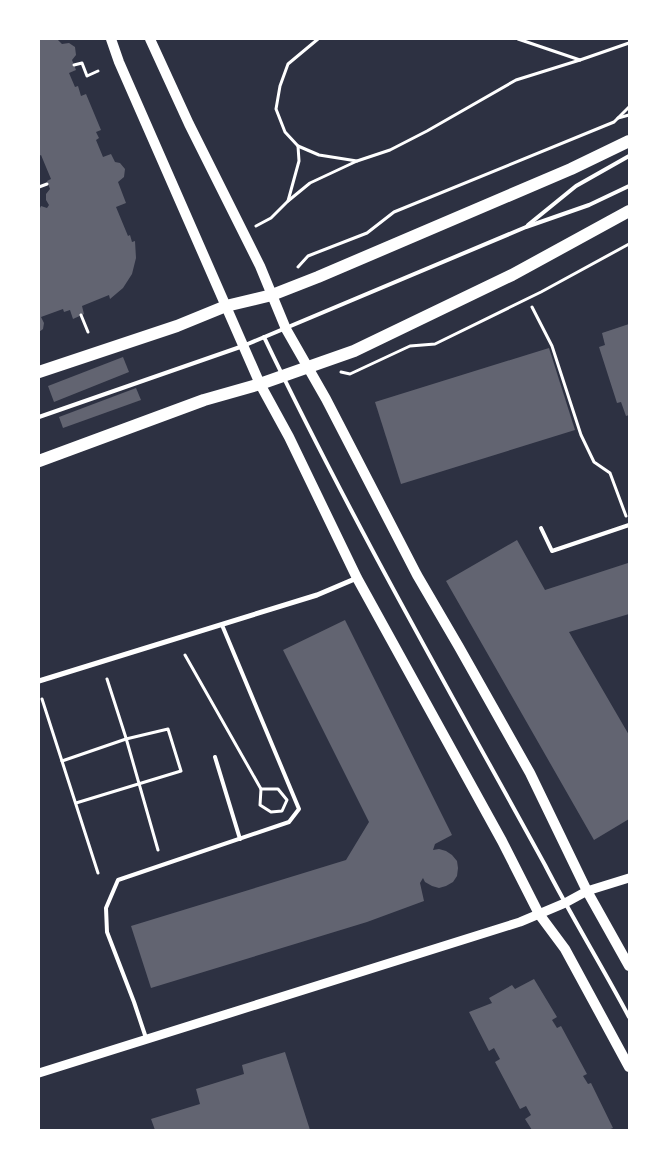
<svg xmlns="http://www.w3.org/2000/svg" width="668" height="1169" viewBox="0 0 668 1169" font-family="'Source Sans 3',sans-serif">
	<rect width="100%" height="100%" fill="#2d3142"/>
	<g fill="#626471">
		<path d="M39,39H57L62,44L69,43L75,47L76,55L72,60L76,70L69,73L75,87L78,86L81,96L86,94L101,130L96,132L99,138L96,140L103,157L111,154L115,162L120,163L125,169L124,177L118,182L126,203L116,207L128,236L130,235L132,242L135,241L136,258L132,274L123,288L110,299L109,295L82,306L84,314L73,319L70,310L64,312L63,309L41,317L44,323L43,329L39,332V210L41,206L47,208L49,205L46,200V194L50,189L47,181L51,179L41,155L39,156Z"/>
		<path d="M629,324V415L626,416L621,402L617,403L599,347L605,345L602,333Z"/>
		<path d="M549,348L575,430L401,484L375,402Z"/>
		<path d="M123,357L129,372L54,402L48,386Z"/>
		<path d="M136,388L141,400L63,428L59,417Z"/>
		<path d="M517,540L545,590L628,563L629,568V614L569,632L629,735V819L594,840L446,581Z"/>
		<path d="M345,620L452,835L435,844L433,850L439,849L446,851L452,855L457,861L458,868L457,876L453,882L446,886L439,888L432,886L425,882L423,878L420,883L424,901L367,922L151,988L131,926L346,860L369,822L283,650Z"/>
		<path d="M534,979L557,1017L552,1020L557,1028L561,1026L587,1074L583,1076L588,1084L591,1083L613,1128L608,1130H532L525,1119L531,1115L526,1106L520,1109L495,1062L500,1059L494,1048L489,1051L469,1012L492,1003L489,998L512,985L515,989Z"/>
		<path d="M285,1052L310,1130H155L151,1119L200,1104L196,1089L244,1074L242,1065Z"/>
	</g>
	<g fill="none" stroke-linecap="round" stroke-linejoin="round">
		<g stroke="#fff" stroke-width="3">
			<path d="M318,39L288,64L280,86L276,109L285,132L298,146L319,155L357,161L390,150L427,131L516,80L580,60"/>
			<path d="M518,39L580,60L629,43"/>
			<path d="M74,65L82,63L87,76L98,71"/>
			<path d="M618,118L629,115"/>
			<path d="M39,187L47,184"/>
			<path d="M288,201L299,161L298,146"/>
			<path d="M256,226L271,218L288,201L310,183L357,161"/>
			<path d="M298,267L308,256L367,233L394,212L614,122L629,107"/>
			<path d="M532,307L552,346L581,435L594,462L610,473L626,516"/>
			<path d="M81,315L88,332"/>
			<path d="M341,372L350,374L410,346L435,344L541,292L629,244"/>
			<path d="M185,655L261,789"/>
			<path d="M107,679L126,738L158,850"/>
			<path d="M42,699L98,873"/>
			<path d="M62,761L126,739L168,729L181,771L76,803"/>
			<path d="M261,789H278L287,800L282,811L271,812L260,805Z"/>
		</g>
		<g stroke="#fff" stroke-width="4">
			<path d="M528,225L576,186L629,156"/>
			<path d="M264,337C350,517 449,690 545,865C571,916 602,966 629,1017"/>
			<path d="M39,417L243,346L526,227L589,205L629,186"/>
			<path d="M541,528L552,551L629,525"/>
			<path d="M215,757L240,839"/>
			<path d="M146,1038L134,1002L107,932L106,908L118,880L289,822L299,809L222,625"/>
		</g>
		<path stroke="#fff" stroke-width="5" d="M39,681L317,595L357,578"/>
		<path stroke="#fff" stroke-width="9" d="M39,1073L520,922L565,903L587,891L629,878"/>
		<g stroke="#fff" stroke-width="10">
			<path d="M111,39L119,62L260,384L289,437L357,578L502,841L539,914L565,949L629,1067"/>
			<path d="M150,39L189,124L260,266L286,329L326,399L417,575L459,647L530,773L587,891L629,966"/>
		</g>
		<g stroke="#fff" stroke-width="12">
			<path d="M39,372L177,326L226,306L272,295L318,277L571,169L629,141"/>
			<path d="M39,461L204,400L260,384L354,351L512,275L629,211"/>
		</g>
	</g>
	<rect width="668" height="1169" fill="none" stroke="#ffffff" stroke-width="80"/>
</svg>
